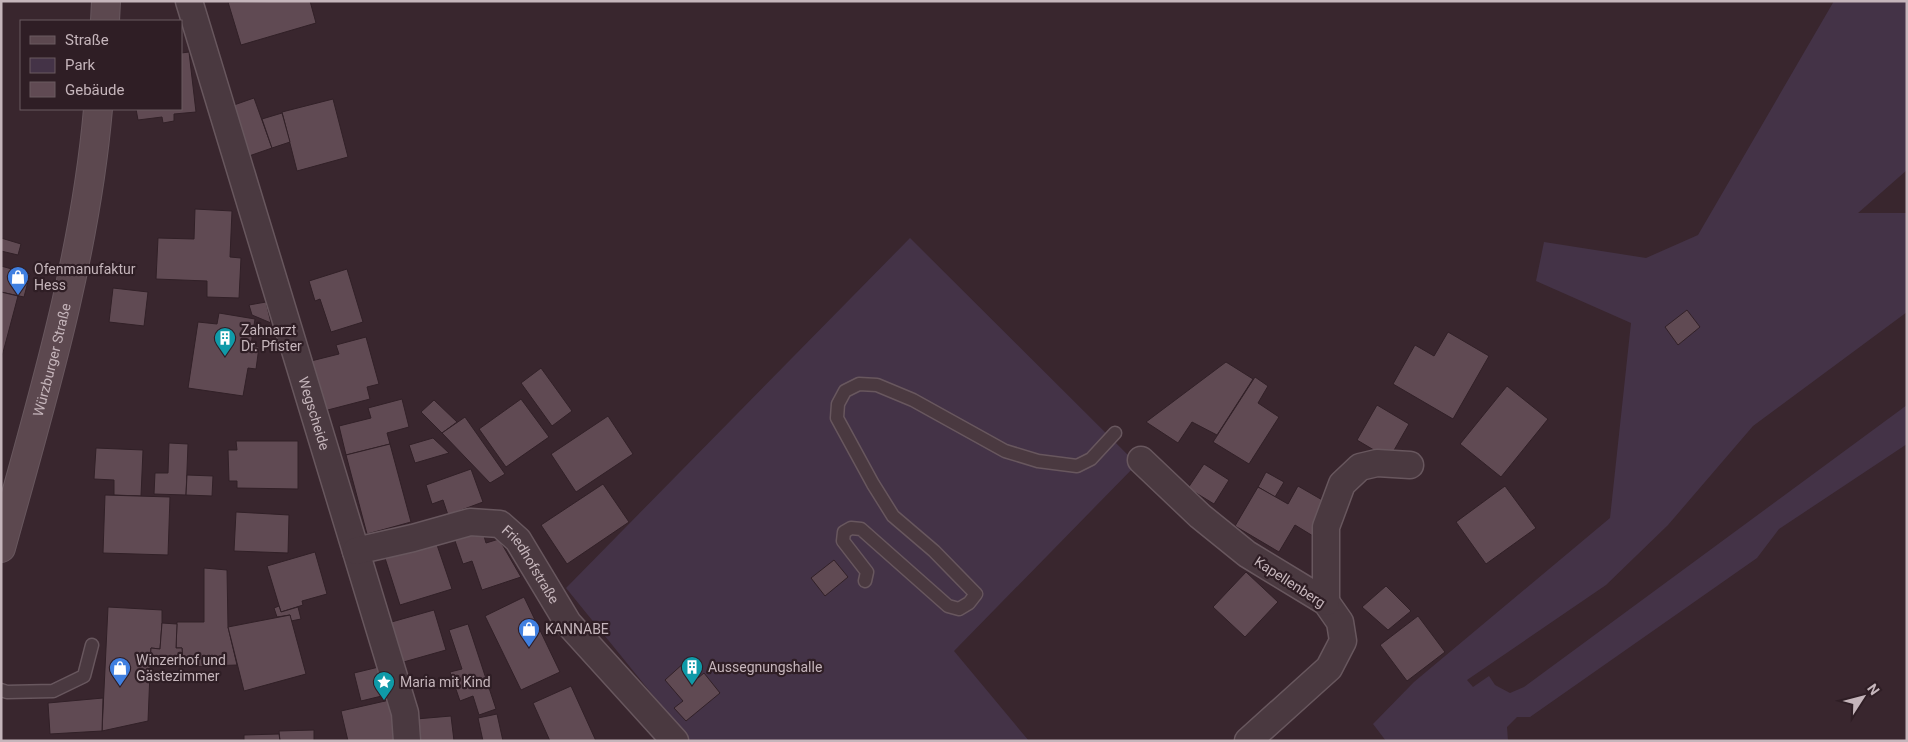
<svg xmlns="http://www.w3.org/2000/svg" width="1908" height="742" viewBox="0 0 1908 742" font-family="Roboto,sans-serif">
	<rect width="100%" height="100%" fill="#39262e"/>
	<g fill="#443347">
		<path d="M1834,1H1907V170L1858,213H1907V312L1753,426L1668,525L1606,585L1467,680L1473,687L1489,676L1495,685L1510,693L1524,687L1907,405V444L1779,529L1757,558L1530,717H1517L1507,727L1508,741H1386L1373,724L1414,682L1610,518L1631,323L1536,281L1544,242L1646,258L1698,235Z"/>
		<path d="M910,238L1137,464L954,651L1029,741H690L566,588Z"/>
	</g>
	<g fill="#604a53" stroke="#312027">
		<path d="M310,1L316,23L241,45L228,2Z"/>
		<path d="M189,52L196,112L174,114V121L163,123L162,117L138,120L136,109H181V53Z"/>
		<path d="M254,98L272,148L249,156L231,106Z"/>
		<path d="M333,99L348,157L297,171L282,112Z"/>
		<path d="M282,113L290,142L272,148L262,119Z"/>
		<path d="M195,209L232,211L230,257L241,258L239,298L207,297V281L156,279L158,238L194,239Z"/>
		<path d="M1,238L21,244L18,255L1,251Z"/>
		<path d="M1,266L30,274L24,297L1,292Z"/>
		<path d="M347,269L363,322L331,332L320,299L315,301L309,281Z"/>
		<path d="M113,288L148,292L144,326L109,322Z"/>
		<path d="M1,292L18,296L1,360Z"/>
		<path d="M266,302L271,323L252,315L249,305Z"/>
		<path d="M1687,310L1700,327L1678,345L1665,327Z"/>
		<path d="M219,313L255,319L251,345L259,347L256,369L248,368L243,396L188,388L198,322L217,324Z"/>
		<path d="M1448,332L1489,356L1453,419L1393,384L1415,345L1434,356Z"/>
		<path d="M366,337L379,384L367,387L370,399L320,412L307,362L339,354L336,345Z"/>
		<path d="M1226,362L1253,379L1217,435L1192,422L1178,443L1146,422Z"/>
		<path d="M541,368L572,411L552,426L521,383Z"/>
		<path d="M1255,377L1268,386L1258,403L1279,417L1249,464L1213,442Z"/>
		<path d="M1507,386L1548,419L1501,477L1460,444Z"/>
		<path d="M402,399L409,427L387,433L390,444L346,455L339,426L371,418L368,408Z"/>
		<path d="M521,399L549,437L506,467L479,429Z"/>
		<path d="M434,400L457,422L442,433L421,412Z"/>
		<path d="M1377,405L1409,424L1389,459L1357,440Z"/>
		<path d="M608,416L633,454L576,492L551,454Z"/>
		<path d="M465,417L505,474L490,483L442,433Z"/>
		<path d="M433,438L449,453L415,463L409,445Z"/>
		<path d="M236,441H298V489L237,488V481H229L228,450H237Z"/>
		<path d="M169,443L188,444L186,495L154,494L155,473H168Z"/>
		<path d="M390,444L411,522L367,534L346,455Z"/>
		<path d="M96,448L143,450L141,496L114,495V480L94,479Z"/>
		<path d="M1204,464L1229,480L1214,504L1188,488Z"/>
		<path d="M471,469L483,502L448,515L443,500L432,504L426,485Z"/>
		<path d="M1266,472L1284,482L1275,497L1258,487Z"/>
		<path d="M187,475L213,476L212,496L186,495Z"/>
		<path d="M603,484L629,522L567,564L541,525Z"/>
		<path d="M1298,486L1331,505L1313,536L1295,525L1279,552L1235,526L1258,487L1288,504Z"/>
		<path d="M1505,486L1536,528L1486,564L1456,522Z"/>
		<path d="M105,495L170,497L168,555L103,553Z"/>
		<path d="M236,512L289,515L288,553L234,551Z"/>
		<path d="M482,529L486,543L499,539L521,577L482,590L472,561L463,564L454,538Z"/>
		<path d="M435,539L452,589L400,605L384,555Z"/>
		<path d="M315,552L327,594L302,601L303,605L281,612L267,566Z"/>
		<path d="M834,560L848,577L825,596L811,578Z"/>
		<path d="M204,568L227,570L228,627L237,665L183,667L182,648H176L177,622H204Z"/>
		<path d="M1246,572L1278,602L1245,637L1213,607Z"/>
		<path d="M1386,586L1411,611L1388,630L1362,607Z"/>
		<path d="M524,597L560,672L521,690L485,616Z"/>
		<path d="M279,606L281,612L298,607L301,619L291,621L290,615L277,617L274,608Z"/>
		<path d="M108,607L162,610V623L160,649L151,648L148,721L102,731Z"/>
		<path d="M434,610L446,650L400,663L388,623Z"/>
		<path d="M290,615L306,674L244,691L228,627Z"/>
		<path d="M1418,616L1445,652L1407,681L1380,645Z"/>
		<path d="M162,623L177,624L176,648H182L183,665L150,664L151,648L160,649Z"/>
		<path d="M468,624L496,709L479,715L473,696L460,701L450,672L462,669L449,630Z"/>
		<path d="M685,662L698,678L704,673L720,693L686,721L674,708L683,701L665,680Z"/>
		<path d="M383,666L390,694L361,701L354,673Z"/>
		<path d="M571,686L596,741H550L533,703Z"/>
		<path d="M103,698L102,731L50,734L48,703Z"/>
		<path d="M394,699L400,741H348L341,711Z"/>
		<path d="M497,714L503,741H483L478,718Z"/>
		<path d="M451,716L454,741H418L416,719Z"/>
		<path d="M314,730V741H280L279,731Z"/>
		<path d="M279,734L280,741H244V735Z"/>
	</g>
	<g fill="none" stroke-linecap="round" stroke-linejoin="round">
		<g stroke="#68575e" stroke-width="15">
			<g id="lane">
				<path d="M865,581L867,572L843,541L844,532L851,528L861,529L948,606L959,609L969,603L976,594L934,551L893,516L873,484L837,418L838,404L845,391L859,384L877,385L913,400L1005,451L1038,461L1077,466L1091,459L1115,433"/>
				<path d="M1,690L7,692L53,691L84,676L92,645"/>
			</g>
		</g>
		<g stroke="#68575e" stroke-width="29">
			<g id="street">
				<path id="s1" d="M189,1L405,713L407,741"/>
				<path d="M1141,460L1200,516L1247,554L1326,602L1340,622L1343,641L1329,668L1248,741"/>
				<path id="s2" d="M356,551L413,538L470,522L500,524L518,540L568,623L675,741"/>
				<path d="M1326,602V527L1342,484L1360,467L1377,463L1410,465"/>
			</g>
		</g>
		<g stroke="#68575e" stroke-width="30">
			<g id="secondary">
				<path d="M105,21L106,1"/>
				<path id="s3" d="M1,548C41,403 85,259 98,109"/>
			</g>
		</g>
		<use href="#lane" stroke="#4a3940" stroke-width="12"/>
		<use href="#street" stroke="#4a3940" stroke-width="26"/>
		<use href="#secondary" stroke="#5c484f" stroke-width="28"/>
	</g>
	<defs>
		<g id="shop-pin" transform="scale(1.125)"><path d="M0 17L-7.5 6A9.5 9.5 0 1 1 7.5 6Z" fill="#3f7fe0" stroke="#2f1e25"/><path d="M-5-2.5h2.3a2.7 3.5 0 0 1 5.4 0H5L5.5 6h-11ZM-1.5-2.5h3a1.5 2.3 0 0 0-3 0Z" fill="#fff"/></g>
		<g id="building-pin" transform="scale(1.125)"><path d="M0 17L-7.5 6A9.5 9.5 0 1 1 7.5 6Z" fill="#0f9aa8" stroke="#2f1e25"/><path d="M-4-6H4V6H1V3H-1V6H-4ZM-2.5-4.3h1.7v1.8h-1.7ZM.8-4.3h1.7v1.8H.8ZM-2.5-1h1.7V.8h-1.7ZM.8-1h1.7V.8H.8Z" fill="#fff"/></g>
		<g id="sight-pin" transform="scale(1.125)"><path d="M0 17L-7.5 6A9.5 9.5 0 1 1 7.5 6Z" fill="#0f9aa8" stroke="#2f1e25"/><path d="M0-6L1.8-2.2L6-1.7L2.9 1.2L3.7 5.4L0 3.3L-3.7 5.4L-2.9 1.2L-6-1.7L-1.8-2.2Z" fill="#fff"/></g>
	</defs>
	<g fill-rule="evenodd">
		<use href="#shop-pin" x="18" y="277"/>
		<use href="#building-pin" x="225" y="338"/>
		<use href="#shop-pin" x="529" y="629"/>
		<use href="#building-pin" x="692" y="667"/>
		<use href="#shop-pin" x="120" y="668"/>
		<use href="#sight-pin" x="384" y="682"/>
	</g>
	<g text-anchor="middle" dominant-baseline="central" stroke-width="4.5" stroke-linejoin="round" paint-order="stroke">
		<g font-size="14" fill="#c5b5bb" stroke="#2f1e25" text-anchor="start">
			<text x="34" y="269">Ofenmanufaktur<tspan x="34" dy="16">Hess</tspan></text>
			<text x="241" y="330">Zahnarzt<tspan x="241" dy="16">Dr. Pfister</tspan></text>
			<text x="545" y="629">KANNABE</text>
			<text x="136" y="660">Winzerhof und<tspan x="136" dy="16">Gästezimmer</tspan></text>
			<text x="708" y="667">Aussegnungshalle</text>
			<text x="400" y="682">Maria mit Kind</text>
		</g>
		<g font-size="14" fill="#c5b5bb" stroke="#2f1e25">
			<text stroke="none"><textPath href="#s3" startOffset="195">Würzburger Straße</textPath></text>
			<text stroke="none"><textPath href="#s1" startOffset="431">Wegscheide</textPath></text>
			<text stroke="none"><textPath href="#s2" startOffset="199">Friedhofstraße</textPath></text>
			<text transform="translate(1290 582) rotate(33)">Kapellenberg</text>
		</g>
	</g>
	<rect width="1908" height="742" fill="none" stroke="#c5b5bb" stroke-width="5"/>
	<rect x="20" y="20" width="162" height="90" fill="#2f1e25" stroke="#6b5a61"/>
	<rect x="30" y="36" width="25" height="8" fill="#5c484f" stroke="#6b5a61"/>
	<text x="65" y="45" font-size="15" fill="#c5b5bb">Straße</text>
	<rect x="30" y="58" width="25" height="15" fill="#443347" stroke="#6b5a61"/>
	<text x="65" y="70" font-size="15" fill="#c5b5bb">Park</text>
	<rect x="30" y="82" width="25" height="15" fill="#604a53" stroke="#6b5a61"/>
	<text x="65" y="95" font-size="15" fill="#c5b5bb">Gebäude</text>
	<g transform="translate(1863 697) rotate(54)" stroke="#2f1e25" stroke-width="4" paint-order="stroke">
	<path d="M0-4L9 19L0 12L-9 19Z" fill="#c5b5bb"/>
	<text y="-8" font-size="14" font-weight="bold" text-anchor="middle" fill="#c5b5bb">N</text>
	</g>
</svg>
